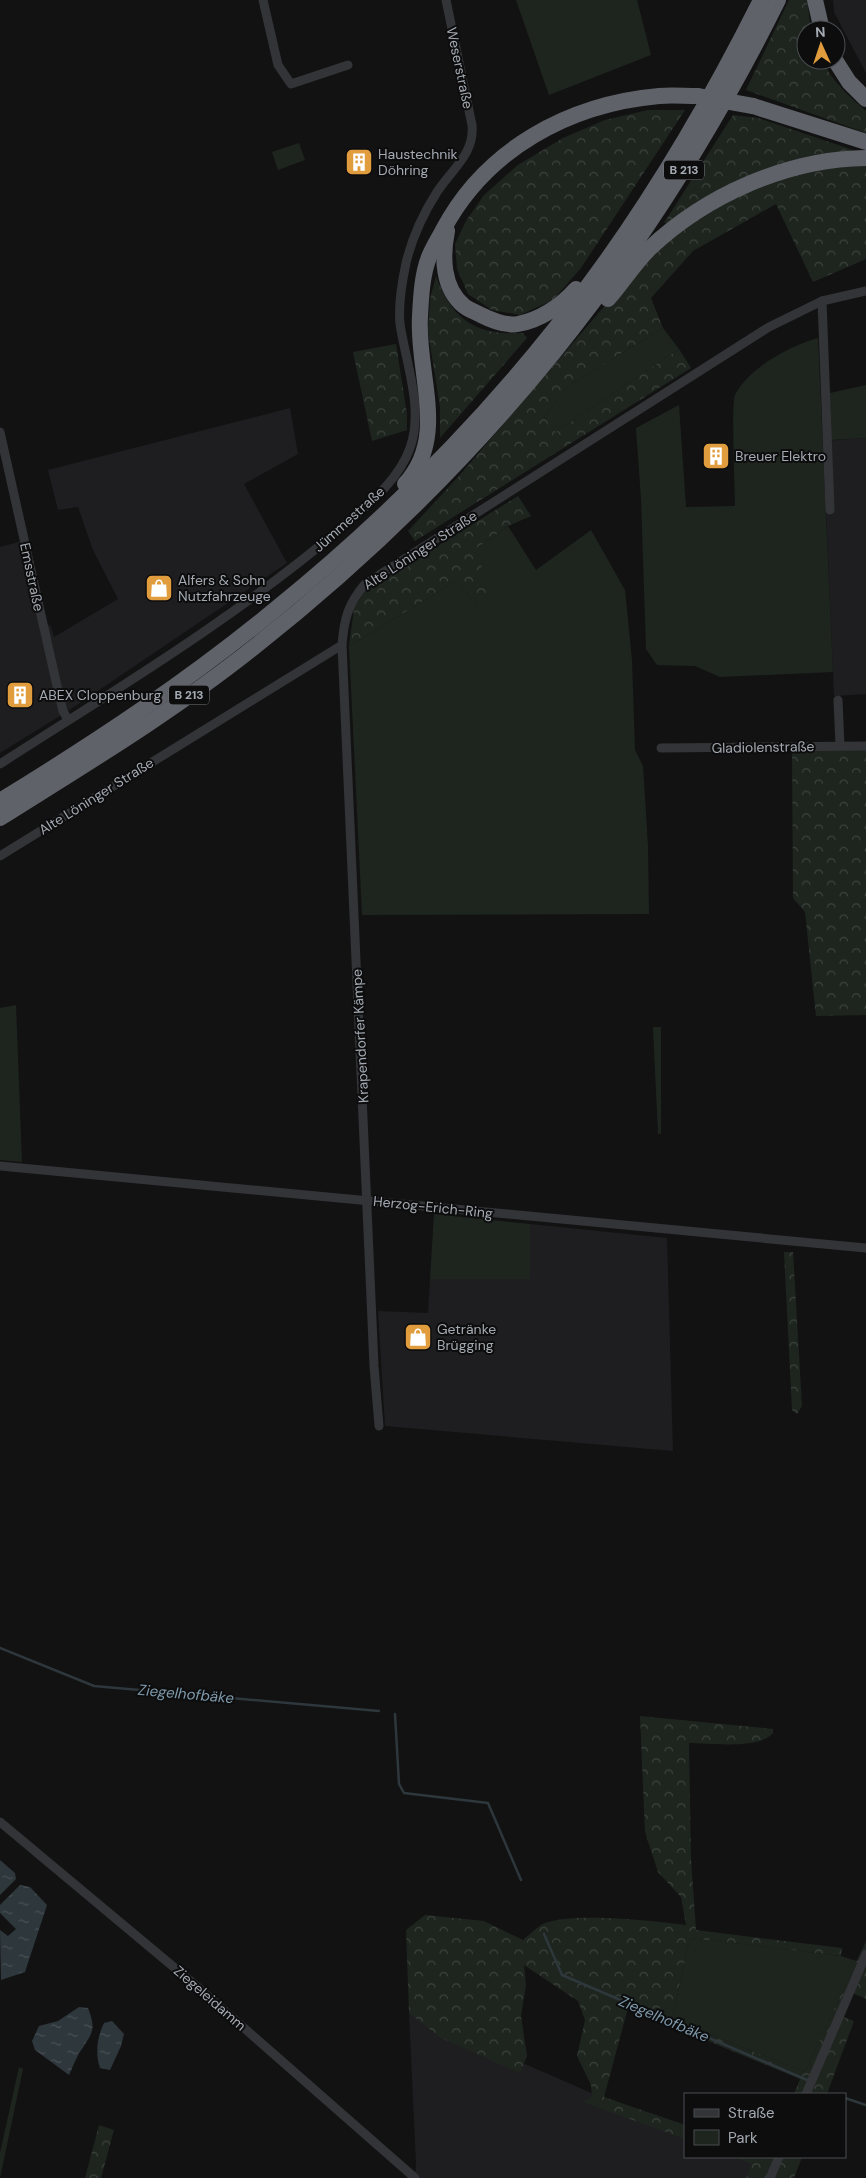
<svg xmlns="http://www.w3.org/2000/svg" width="866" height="2178" viewBox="0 0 866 2178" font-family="'DM Sans',sans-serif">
	<defs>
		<pattern id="forest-crowns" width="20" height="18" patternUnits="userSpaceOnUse" patternTransform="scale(1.25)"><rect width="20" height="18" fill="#1e251f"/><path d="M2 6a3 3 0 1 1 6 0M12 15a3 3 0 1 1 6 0" fill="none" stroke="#3c423d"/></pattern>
		<pattern id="water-ripples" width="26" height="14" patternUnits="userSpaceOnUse" patternTransform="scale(1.25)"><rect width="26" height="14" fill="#2e373c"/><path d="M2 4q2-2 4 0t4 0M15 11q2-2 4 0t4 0" fill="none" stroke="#495156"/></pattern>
	</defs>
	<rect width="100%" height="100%" fill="#121213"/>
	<g fill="#1e1e20">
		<path d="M833,0H866V73L834,12Z"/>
		<path d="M290,408L298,454L244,484L287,563L71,709L0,753V547L22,541L41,628L50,625L54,637L118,599L93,550L78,507L58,510L48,470Z"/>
		<path d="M866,438V694L834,696L823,441Z"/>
		<path d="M530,1224L667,1238L673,1451L385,1426L378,1311L428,1313L430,1279H530Z"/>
		<path d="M409,2013L685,2134V2157H737L753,2164L746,2178H415L416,2164Z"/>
	</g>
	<g fill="#1e251f">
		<path d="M516,0H637L651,55L549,95Z"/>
		<path d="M299,143L305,160L278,170L272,152Z"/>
		<path d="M663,328L679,349L556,432L544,417L568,386Z"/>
		<path d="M818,338L833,672L720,677L695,666L657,665L646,649L641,499L636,428L679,405L686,507L735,506C735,490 731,403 735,395C749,368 789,346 818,338Z"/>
		<path d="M866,385V438L831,440L830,393Z"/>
		<path d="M508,526L536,570L591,530L625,590L632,660L635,750L643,766L648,846L649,914L362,915L349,646L458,580L478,609L477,548Z"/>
		<path d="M16,1005L22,1162L0,1160V1008Z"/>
		<path d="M653,1027H661V1134H658Z"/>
		<path d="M434,1214L530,1224V1279H430Z"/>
		<path d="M690,1938L841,1956L857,1961L805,2072L672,2019Z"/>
		<path d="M19,2067L23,2069L0,2178V2153Z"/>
	</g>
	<g fill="url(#forest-crowns)">
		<path d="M789,0H807L811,30H806V60H823C830,80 850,97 866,111V133L746,90Z"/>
		<path d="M648,110H685L581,268L553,300L520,315L492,310L468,294L457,269L455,244L466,221L484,195L518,165L563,138L605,120Z"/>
		<path d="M733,115L758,118L853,150L670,223H664Z"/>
		<path d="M866,162V259L813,282L776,204L693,251L651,298L663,328L568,386L544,417L556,432L679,349L691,368L415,541L408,531L459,476L649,254C688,223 745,184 794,172C817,167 842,165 866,162Z"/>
		<path d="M436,276C452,320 476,336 523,333L527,338L440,438V407L428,332L430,299Z"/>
		<path d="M396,344L407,414V430L372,441L353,352Z"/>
		<path d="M518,496L531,516L508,526L477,548L490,600L478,609L458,580L349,646L354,609L364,592Z"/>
		<path d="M792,750H866V1015L816,1016L805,912L793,898Z"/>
		<path d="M784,1252H793L802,1406L797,1414L792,1410Z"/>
		<path d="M640,1716L773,1729V1733C758,1750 711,1743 689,1743L691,1859L696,1930L842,1948L841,1956L690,1938L672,2019L805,2072L866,1941V1999L848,1991L838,2015L854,2021L827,2094H794L800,2079L628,2008L604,2097L685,2125V2139L583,2102L592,2096L591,2085L577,2056L585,2020L578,2001L524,1965L526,1985L521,2016L527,2056L520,2073L441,2038L409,2013L406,1930L425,1915L484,1921L523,1940C529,1935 535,1929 541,1925C568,1911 654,1921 686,1925L681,1897L658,1872L645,1832Z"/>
		<path d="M99,2125L114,2130L101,2178H85Z"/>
		<path d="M734,2157H802L794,2178H746L752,2164Z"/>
	</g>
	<g fill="url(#water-ripples)">
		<path d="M0,1860L15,1873L16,1879L0,1895Z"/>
		<path d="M20,1885L30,1887L47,1905L25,1972L1,1980L0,1930L8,1936L16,1929L0,1913V1905Z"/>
		<path d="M79,2007L88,2008C96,2029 93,2032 82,2049C76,2057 73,2067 69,2075L35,2050L32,2041L39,2026L58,2021Z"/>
		<path d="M112,2021L124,2034L121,2046L110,2070L100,2068C95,2054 97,2037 104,2023Z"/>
	</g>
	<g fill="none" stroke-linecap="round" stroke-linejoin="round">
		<g stroke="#2e373c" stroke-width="2.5">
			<path d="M0,1648L94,1686L379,1711"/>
			<path d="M395,1714L399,1784L404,1793L488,1803L521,1880"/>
			<path d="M544,1934L562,1975L807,2080"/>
			<path d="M845,2098L866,2105"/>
		</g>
		<g stroke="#333437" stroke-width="9">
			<path d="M263,0L278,65L291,84L348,65"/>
			<path d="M822,301L830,510"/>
			<path d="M0,432L57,686L63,711L68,720"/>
			<path d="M342,645L374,1366L379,1426"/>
			<path d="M838,700L840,746"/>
			<path d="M661,748L866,746"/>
			<path d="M0,764C115,690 235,618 340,529C366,506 398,482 410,448C424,409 406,364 400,324C398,305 402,282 406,263C412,238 423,214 437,192C451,170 475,154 472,125L446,0"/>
			<path d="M0,856L342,645C344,619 348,604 365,584L769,327L822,301L866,291"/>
			<path d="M0,1166L866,1248"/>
			<path d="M0,1822L194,1984L415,2178"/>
			<path d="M806,2094L866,1954"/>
			<path d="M770,2178L779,2157"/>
		</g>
		<g stroke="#5f6268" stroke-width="16">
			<path d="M815,0L822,30"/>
			<path d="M835,60L849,82L866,99"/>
			<path d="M753,106L866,142"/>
			<path d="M447,231C442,256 442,288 464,306C469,310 476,312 481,315C491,320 507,326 518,324C540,320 561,306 576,289"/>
			<path d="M608,299C622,283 634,264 649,249C706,195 787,159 866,158"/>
			<path d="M405,484C449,436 416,373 420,316C421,297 422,275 429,257C433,247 439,238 443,230C486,149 569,104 659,96C671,95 684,96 697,96"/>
			<path d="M0,801C96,742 190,680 277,608C379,525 473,432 555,329C636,228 703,116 761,0"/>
			<path d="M0,818C86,764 174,711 253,648C481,468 649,259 778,0"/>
		</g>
		<path stroke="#5f6268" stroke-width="16" d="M697,96L753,106"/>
	</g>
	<defs>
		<g id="building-square" transform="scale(1.4375)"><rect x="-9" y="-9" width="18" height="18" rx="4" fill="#e09c3d" stroke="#0d0d0e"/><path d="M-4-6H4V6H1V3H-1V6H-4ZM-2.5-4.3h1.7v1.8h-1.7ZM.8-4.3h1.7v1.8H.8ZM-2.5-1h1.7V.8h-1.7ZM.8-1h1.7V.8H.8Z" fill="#fff"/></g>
		<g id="shop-square" transform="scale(1.4375)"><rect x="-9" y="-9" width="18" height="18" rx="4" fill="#e09c3d" stroke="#0d0d0e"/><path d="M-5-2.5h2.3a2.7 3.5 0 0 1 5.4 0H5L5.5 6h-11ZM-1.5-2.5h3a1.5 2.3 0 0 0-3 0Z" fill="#fff"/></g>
	</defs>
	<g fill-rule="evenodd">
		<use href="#building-square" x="359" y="162"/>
		<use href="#building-square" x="716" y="456"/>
		<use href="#shop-square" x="159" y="588"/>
		<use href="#building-square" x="20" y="695"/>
		<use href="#shop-square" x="418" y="1337"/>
	</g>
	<g text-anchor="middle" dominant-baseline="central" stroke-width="4" stroke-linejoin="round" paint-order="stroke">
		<g fill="#0d0d0e" stroke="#777b81" stroke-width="1">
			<rect x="664" y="160.5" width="40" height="19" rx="4"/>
			<rect x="169" y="685.5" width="40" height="19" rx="4"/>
		</g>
		<g font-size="12" font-weight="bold" fill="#a4aab2">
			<text x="684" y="170">B 213</text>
			<text x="189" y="695">B 213</text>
		</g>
		<g font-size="14" fill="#a4aab2" stroke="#0d0d0e">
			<text transform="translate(460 68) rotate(78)">Weserstraße</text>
			<text transform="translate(349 519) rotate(-42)">Jümmestraße</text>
			<text transform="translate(420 550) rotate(-33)">Alte Löninger Straße</text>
			<text transform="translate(32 577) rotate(78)">Emsstraße</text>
			<text transform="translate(763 747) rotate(-1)">Gladiolenstraße</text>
			<text transform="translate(96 796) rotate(-32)">Alte Löninger Straße</text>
			<text transform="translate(360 1036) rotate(-93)">Krapendorfer Kämpe</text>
			<text transform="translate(433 1207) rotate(6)">Herzog-Erich-Ring</text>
			<text transform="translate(210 1998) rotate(41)">Ziegeleidamm</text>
		</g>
		<g font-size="14" fill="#a4aab2" stroke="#0d0d0e" text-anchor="start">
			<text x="378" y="154">Haustechnik<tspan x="378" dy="16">Döhring</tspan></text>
			<text x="735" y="456">Breuer Elektro</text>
			<text x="178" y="580">Alfers &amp; Sohn<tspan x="178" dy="16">Nutzfahrzeuge</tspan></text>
			<text x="39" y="695">ABEX Cloppenburg</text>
			<text x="437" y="1329">Getränke<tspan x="437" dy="16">Brügging</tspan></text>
		</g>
		<g font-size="15" font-style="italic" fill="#7e99ab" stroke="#0d0d0e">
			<text transform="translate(186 1694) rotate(5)">Ziegelhofbäke</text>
			<text transform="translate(664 2019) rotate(23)">Ziegelhofbäke</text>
		</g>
	</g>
	<rect x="684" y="2093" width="162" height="65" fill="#0d0d0e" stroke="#494c50"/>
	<rect x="694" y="2109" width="25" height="8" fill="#333437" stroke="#494c50"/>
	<text x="728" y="2118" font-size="15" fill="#a4aab2">Straße</text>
	<rect x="694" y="2130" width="25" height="15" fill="#1e251f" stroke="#494c50"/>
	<text x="728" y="2143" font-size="15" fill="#a4aab2">Park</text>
	<g transform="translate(821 45) rotate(357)"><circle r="24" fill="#0d0d0e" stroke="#494c50"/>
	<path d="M0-4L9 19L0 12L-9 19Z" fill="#e09c3d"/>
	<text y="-8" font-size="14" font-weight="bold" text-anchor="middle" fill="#a4aab2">N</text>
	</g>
</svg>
